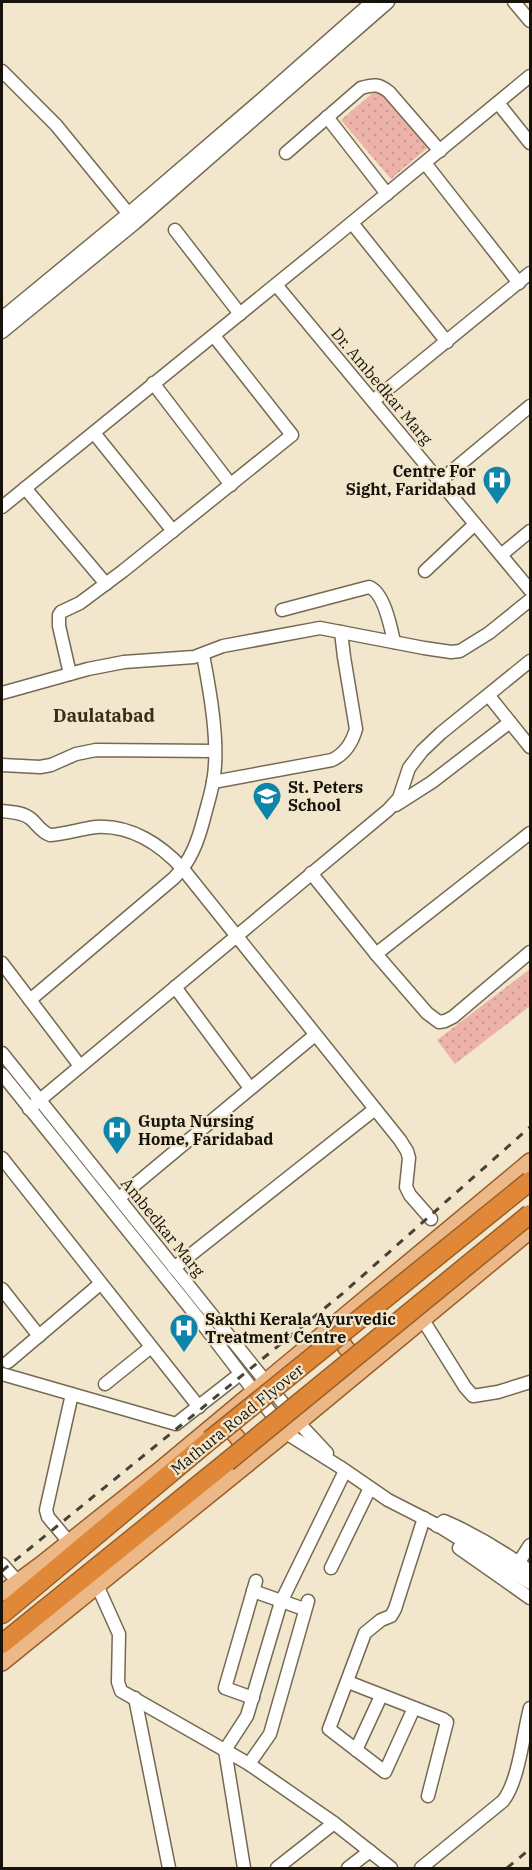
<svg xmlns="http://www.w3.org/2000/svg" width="532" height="1870" viewBox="0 0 532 1870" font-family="'IBM Plex Serif',serif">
	<defs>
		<pattern id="park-dots" width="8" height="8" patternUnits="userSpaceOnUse" patternTransform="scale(1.5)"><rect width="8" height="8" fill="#edb3a8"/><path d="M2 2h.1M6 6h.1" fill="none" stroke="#ca998f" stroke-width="1.8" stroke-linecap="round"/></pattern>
	</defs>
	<rect width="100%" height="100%" fill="#f2e6cc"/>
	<g fill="url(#park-dots)">
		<path d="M383,84L433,143L391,179L341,120Z"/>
		<path d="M530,969V1006L455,1064L437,1040Z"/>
	</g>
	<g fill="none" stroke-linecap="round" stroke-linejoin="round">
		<g stroke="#746a53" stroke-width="15">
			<g id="minor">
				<path d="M514,2L530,21"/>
				<path d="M2,71L56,125L132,218"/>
				<path d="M498,103L530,143"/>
				<path d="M327,117L387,194"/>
				<path d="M286,153L361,88C374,84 379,84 389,92L440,151"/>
				<path d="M425,163L519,283"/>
				<path d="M352,223L447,342"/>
				<path d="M175,230L240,314"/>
				<path d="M277,286L530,590"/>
				<path d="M2,318L128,214L255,105L372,2"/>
				<path d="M2,332L135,223L388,2"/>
				<path d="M153,383L231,485"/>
				<path d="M373,401L530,273"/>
				<path d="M94,433L173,531"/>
				<path d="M440,481L530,406"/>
				<path d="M25,488L106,584"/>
				<path d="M2,507C179,364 355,221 530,76"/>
				<path d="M501,555L530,531"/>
				<path d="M425,571L475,524"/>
				<path d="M282,610L369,587C384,592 391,628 394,642"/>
				<path d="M70,674L59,626V615L61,612L80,603L123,571L292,435L214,336"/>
				<path d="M2,693L88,669L124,662L194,657L223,646L320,628L424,648L451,652L460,651L489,633L530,600"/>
				<path d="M489,696L530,747"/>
				<path d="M2,765L40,767L51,765L76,754L96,750L214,751"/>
				<path d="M213,782L332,760C345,754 352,743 356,729L344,657L341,632"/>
				<path d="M396,805L432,782L510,722"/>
				<path d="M2,811C11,812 23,812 31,819C38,825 41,832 50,835C66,834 80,829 96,827C131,825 161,845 183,869L400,1140L407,1151L409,1158L406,1187L410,1195L431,1219"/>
				<path d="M311,873L376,954L427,1013L439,1022L445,1021L453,1017L530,952"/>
				<path d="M376,954L530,833"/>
				<path d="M2,963L80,1066"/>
				<path d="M175,987L250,1088"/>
				<path d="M30,1000L174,878C191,861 198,841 204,818C207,806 211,794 213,782C220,746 210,691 203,655"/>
				<path d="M2,1053L298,1422L327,1453"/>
				<path d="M2,1074L195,1314L286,1433L340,1467L388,1500L437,1525L530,1583"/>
				<path d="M29,1109L388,810L399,798L409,768L422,751L441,733L530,661"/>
				<path d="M2,1158L199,1407"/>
				<path d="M119,1198L315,1035"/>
				<path d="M174,1268L375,1109"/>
				<path d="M2,1289L39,1336"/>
				<path d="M423,1320L465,1387L473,1396L498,1392L530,1382"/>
				<path d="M8,1362L100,1284"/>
				<path d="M2,1374L176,1424L240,1374"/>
				<path d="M105,1384L151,1347"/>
				<path d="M437,1526L444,1521C474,1534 504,1552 530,1571"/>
				<path d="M69,1542L48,1517L46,1510L72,1394"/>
				<path d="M459,1548L530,1598"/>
				<path d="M519,1562L530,1545"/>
				<path d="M2,1564L17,1581"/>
				<path d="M331,1568L370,1488"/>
				<path d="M97,1585L119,1634L118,1682L121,1691L249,1764L334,1823L391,1868"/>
				<path d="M253,1591L304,1609"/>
				<path d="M348,1682L443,1719L447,1722L428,1796"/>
				<path d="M135,1698L169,1868"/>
				<path d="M253,1698L225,1688L256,1581"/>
				<path d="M414,1708L385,1772L329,1729L365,1633L381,1620L391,1616L395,1609L424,1518"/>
				<path d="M356,1750L381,1696"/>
				<path d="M249,1764L270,1734L308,1601"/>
				<path d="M244,1868L225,1750L247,1716L281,1602L345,1471"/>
				<path d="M277,1868L334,1823"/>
				<path d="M348,1868L370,1851"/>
				<path d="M421,1868L503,1801C519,1781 523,1734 530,1708"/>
			</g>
		</g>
		<g stroke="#9a5f28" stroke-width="18">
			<g id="major">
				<path d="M340,1326C341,1348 347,1353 367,1359"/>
				<path d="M216,1427C233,1426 245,1443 243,1459"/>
				<path d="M2,1593L40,1565L163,1467L530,1161"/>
				<path d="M2,1663L286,1433L530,1231"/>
			</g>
		</g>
		<g stroke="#9a5f28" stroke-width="21">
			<g id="highway">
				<path d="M2,1614L210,1440"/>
				<path d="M2,1644L227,1462"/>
			</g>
		</g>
		<use href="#minor" stroke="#fff" stroke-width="12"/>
		<use href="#major" stroke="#ecb888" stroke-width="15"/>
		<use href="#highway" stroke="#e08838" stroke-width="18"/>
		<g stroke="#474235" stroke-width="3" stroke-dasharray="8 8" stroke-linecap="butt">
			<path d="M2,1571L342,1294L530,1127"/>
			<path d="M507,1868L530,1849"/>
		</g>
		<g stroke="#9a5f28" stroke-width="21" stroke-linecap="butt">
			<g id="highway-bridge">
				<path d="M210,1440L530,1181"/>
				<path d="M227,1462L530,1214"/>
			</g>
		</g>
		<use href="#highway-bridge" stroke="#e08838" stroke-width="18"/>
	</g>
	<defs>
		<g id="hospital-pin" transform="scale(1.5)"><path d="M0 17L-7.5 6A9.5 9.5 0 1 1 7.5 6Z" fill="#0d85aa" stroke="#f2e6cc"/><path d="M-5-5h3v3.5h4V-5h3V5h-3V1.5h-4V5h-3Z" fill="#fff"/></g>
		<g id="school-pin" transform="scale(1.5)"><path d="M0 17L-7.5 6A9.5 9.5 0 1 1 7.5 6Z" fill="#0d85aa" stroke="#f2e6cc"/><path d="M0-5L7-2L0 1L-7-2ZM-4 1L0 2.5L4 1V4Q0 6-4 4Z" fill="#fff"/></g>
	</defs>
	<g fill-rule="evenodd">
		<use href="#hospital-pin" x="497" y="480"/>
		<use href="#school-pin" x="267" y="796"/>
		<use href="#hospital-pin" x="117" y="1130"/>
		<use href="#hospital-pin" x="184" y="1328"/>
	</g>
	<g text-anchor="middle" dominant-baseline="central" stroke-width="4.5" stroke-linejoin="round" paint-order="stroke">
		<g font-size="16" fill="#17130a" stroke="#f2e6cc">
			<text transform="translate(382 386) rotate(50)">Dr. Ambedkar Marg</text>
			<text transform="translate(163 1227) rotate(51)">Ambedkar Marg</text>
			<text transform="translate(237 1419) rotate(-39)">Mathura Road Flyover</text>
		</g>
		<g font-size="16" font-weight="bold" fill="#17130a" stroke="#f2e6cc" text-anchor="start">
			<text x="476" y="471" text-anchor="end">Centre For<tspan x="476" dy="18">Sight, Faridabad</tspan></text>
			<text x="288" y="787">St. Peters<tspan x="288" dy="18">School</tspan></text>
			<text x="138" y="1121">Gupta Nursing<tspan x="138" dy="18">Home, Faridabad</tspan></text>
			<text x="205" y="1319">Sakthi Kerala Ayurvedic<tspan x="205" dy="18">Treatment Centre</tspan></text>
		</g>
		<g font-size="18" font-weight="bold" fill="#372e19" stroke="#f2e6cc">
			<text x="104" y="715">Daulatabad</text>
		</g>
	</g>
	<rect width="532" height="1870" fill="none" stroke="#17130a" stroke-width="6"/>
</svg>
